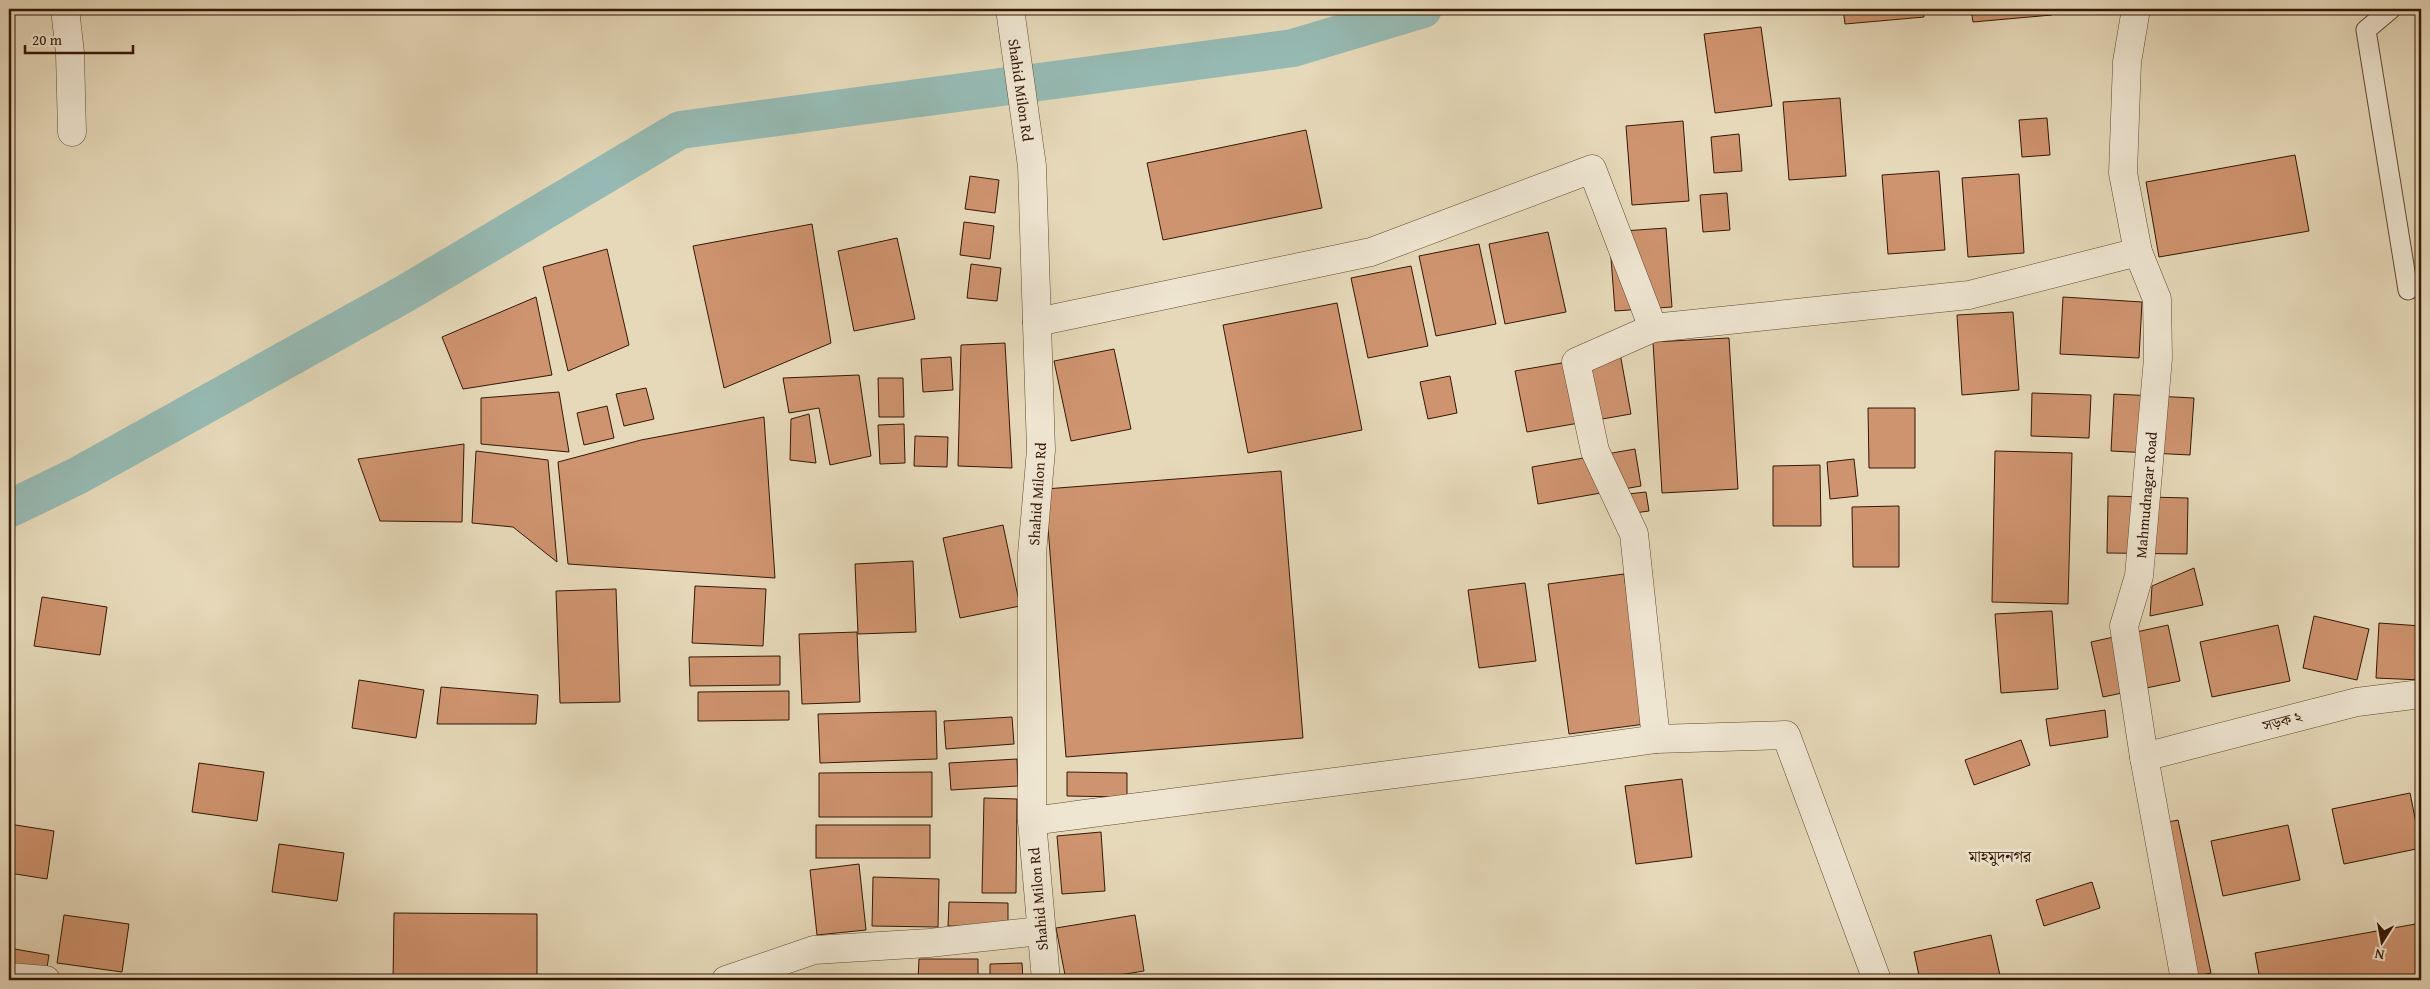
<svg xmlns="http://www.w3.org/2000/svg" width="2430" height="989" viewBox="0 0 2430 989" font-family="'Gentium Book Plus','Noto Serif Bengali',serif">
	<rect width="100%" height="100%" fill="#e6d9b9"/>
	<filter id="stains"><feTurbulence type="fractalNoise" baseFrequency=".004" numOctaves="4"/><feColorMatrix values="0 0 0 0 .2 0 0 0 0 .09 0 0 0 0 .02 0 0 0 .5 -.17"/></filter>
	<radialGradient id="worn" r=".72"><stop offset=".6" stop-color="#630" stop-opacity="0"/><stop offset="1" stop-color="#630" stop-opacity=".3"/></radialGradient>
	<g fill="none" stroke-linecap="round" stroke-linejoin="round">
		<path stroke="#96bab3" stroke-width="38" d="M9,509L79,475L406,293L680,130L1293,48L1423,9"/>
	</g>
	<g fill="#ce946f" stroke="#351704">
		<path d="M1843,9H1923L1924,17L1845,24Z"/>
		<path d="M1971,9H2051L2052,15L1973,22Z"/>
		<path d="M1761,27L1772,106L1715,113L1704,34Z"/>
		<path d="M1840,98L1846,176L1789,180L1783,102Z"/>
		<path d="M2047,118L2050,155L2022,157L2019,120Z"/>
		<path d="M1683,121L1689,201L1632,205L1626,126Z"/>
		<path d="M1306,130L1322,208L1163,240L1147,163Z"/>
		<path d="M1739,134L1742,171L1714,173L1711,137Z"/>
		<path d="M2295,155L2309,231L2159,257L2146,182Z"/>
		<path d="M1939,171L1945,250L1888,254L1882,175Z"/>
		<path d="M2019,174L2024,253L1968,257L1962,178Z"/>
		<path d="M970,176L999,180L995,213L965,209Z"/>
		<path d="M1727,193L1730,230L1703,232L1700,195Z"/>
		<path d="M964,222L994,226L990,259L960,255Z"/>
		<path d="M812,224L831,343L724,388L693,246Z"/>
		<path d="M1666,228L1672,307L1615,311L1609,232Z"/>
		<path d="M1548,232L1566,312L1505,324L1489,244Z"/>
		<path d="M897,238L915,319L854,331L838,251Z"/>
		<path d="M1479,244L1496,324L1436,336L1419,256Z"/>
		<path d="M607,249L629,345L568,371L543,267Z"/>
		<path d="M971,264L1001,268L997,301L967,298Z"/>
		<path d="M1411,266L1428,346L1368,358L1351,278Z"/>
		<path d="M536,297L552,375L463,389L442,337Z"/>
		<path d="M2063,297L2142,302L2139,358L2060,354Z"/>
		<path d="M1337,303L1362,430L1248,453L1223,325Z"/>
		<path d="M2013,312L2019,390L1962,395L1957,315Z"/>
		<path d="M1729,338L1738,489L1662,493L1653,342Z"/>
		<path d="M1005,343L1012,468L958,466L961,345Z"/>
		<path d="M1114,349L1131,429L1071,441L1054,361Z"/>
		<path d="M1620,353L1631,414L1527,432L1515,371Z"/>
		<path d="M951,357L953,390L923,392L921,359Z"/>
		<path d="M859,375L871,456L830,465L819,408L789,413L783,378Z"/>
		<path d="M1450,376L1457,413L1428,419L1420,382Z"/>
		<path d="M878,378H903L904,417H879Z"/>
		<path d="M646,388L654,419L624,426L616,394Z"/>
		<path d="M559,392L569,452L481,444V398Z"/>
		<path d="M2032,393L2091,395L2089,438L2031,436Z"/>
		<path d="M2114,394L2194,398L2190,455L2111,451Z"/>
		<path d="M607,406L614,438L584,445L577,413Z"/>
		<path d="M1868,408H1915V468H1869Z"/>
		<path d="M809,414L816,463L790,460L791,419Z"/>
		<path d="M764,417L775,578L568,564L558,462L641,440Z"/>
		<path d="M904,424L905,463L880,464L878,425Z"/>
		<path d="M915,436L948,437L947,467L914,466Z"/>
		<path d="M464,444L462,522L380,521L358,459Z"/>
		<path d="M1635,449L1641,486L1538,504L1532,467Z"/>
		<path d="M476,451L548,460L557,562L513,527L472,523Z"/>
		<path d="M1995,451L2072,453L2068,604L1992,602Z"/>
		<path d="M1854,459L1858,496L1830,499L1827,462Z"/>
		<path d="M1820,465L1821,526H1773V466Z"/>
		<path d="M1281,471L1303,738L1066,757L1045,489Z"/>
		<path d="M1646,492L1649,511L1612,516L1610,496Z"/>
		<path d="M2108,496L2188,498L2187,554L2107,553Z"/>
		<path d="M1899,506V567H1853L1852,507Z"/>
		<path d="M1003,525L1020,606L960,618L943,538Z"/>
		<path d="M913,561L916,632L858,634L855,564Z"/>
		<path d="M2194,568L2203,605L2150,616L2152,586Z"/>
		<path d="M1624,574L1645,724L1569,734L1548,584Z"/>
		<path d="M1525,583L1536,661L1479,668L1468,590Z"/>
		<path d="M695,586L766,589L763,646L692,643Z"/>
		<path d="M616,589L620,702L560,703L556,591Z"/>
		<path d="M42,597L107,607L100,655L34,646Z"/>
		<path d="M2052,611L2058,689L2001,693L1995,614Z"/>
		<path d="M2314,616L2369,629L2357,680L2303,668Z"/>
		<path d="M2379,623L2421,626V680L2376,678Z"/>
		<path d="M2168,625L2180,681L2103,697L2091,642Z"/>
		<path d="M2278,625L2290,681L2212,697L2200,642Z"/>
		<path d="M857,632L860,702L802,704L799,634Z"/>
		<path d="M780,656V685L690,686L689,657Z"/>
		<path d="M359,680L424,690L416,738L352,728Z"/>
		<path d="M441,687L538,695L536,724H437Z"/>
		<path d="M789,691V720L698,721V692Z"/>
		<path d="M2105,710L2108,737L2050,746L2046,719Z"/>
		<path d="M936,711L937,759L820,763L818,714Z"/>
		<path d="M1012,717L1014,744L946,749L944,721Z"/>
		<path d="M2021,740L2030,765L1974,785L1965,760Z"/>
		<path d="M1017,759L1018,786L951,790L949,763Z"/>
		<path d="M199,763L264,772L257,821L192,812Z"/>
		<path d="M932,772V817H819V773Z"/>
		<path d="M1067,772L1127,773V797L1067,796Z"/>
		<path d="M1682,779L1692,857L1636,864L1625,786Z"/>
		<path d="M2410,793L2421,848L2344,864L2332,809Z"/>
		<path d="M984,798L1017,799L1016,893H982Z"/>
		<path d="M2178,820L2211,973L2178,980L2144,827Z"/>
		<path d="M9,824L54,831L47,879L9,873Z"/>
		<rect x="816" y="825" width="114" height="33"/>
		<path d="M2288,825L2300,880L2223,896L2211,841Z"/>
		<path d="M1101,832L1105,891L1062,894L1057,836Z"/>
		<path d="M279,844L344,853L337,901L272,892Z"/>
		<path d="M859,864L866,930L817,935L810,870Z"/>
		<path d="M873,877L939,879L938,927L872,926Z"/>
		<path d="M2092,882L2100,908L2044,926L2036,900Z"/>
		<path d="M949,902L1008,903V927L948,926Z"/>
		<path d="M394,913L537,914V980H393Z"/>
		<path d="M64,915L129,924L122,972L57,963Z"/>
		<path d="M1135,915L1144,971L1088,980H1066L1056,928Z"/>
		<path d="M2421,923V973L2381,980H2260L2255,953Z"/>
		<path d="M1991,935L2001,980H1920L1914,952Z"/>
		<path d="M9,948L49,955L45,980H9Z"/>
		<path d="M919,959H978V980H918Z"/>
		<path d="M1022,963L1023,980H990V964Z"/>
	</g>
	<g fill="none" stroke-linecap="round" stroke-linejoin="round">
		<g stroke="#614831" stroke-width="21">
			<path id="lane" d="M2391,9L2366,30L2408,290"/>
		</g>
		<g stroke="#614831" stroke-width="29">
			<g id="street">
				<path d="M65,9L70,53L72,132"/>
				<path d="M1010,9L1032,166L1041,450L1032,554V821L1046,980"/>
				<path d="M2136,9L2127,62L2123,173L2138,252L2157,299L2158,358L2139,576L2124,626L2144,757L2185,980"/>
				<path d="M1037,322L1371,252L1592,169L1653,328"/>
				<path d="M2144,757L2357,702L2421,694"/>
				<path d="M1032,821C1240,793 1448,769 1656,739"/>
				<path d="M9,977L46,980"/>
				<path d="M726,980L814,950L929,943L1040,931"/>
				<path d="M1877,980L1786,735L1656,739L1634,534L1595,451L1576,362L1653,328L1969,295L2138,252"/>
			</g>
		</g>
		<use href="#lane" stroke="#efe6d2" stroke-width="19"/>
		<use href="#street" stroke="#efe6d2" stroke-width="28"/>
	</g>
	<g text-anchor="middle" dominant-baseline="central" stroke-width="5" stroke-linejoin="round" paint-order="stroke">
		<g font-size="15" fill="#351704" stroke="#efe6d2">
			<text transform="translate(1021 90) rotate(82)">Shahid Milon Rd</text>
			<text transform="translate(1037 494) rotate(-86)">Shahid Milon Rd</text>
			<text transform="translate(2146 495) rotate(-85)">Mahmudnagar Road</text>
			<text transform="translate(2282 721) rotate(-15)">সড়ক ২</text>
			<text transform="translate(1038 899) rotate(-95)">Shahid Milon Rd</text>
		</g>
		<g font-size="16" fill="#351704" stroke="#efe6d2">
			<text x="2000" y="856">মাহমুদনগর</text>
		</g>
	</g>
	<rect width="2430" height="989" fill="none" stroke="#e6d9b9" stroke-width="30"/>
	<rect x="10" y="10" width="2410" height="969" fill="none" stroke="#351704" stroke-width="2.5"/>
	<rect x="15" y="15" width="2400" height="959" fill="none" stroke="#351704"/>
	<g transform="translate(2382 942) rotate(191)" stroke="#efe6d2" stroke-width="4" paint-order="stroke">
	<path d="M0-4L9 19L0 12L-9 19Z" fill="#351704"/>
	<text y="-8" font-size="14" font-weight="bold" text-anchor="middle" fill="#351704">N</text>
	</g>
	<path d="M25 45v8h108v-8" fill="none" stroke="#351704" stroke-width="2.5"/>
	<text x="32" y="45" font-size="15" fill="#351704" stroke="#efe6d2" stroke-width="4" paint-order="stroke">20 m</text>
	<rect width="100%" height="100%" filter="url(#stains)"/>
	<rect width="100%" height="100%" fill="url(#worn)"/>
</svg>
